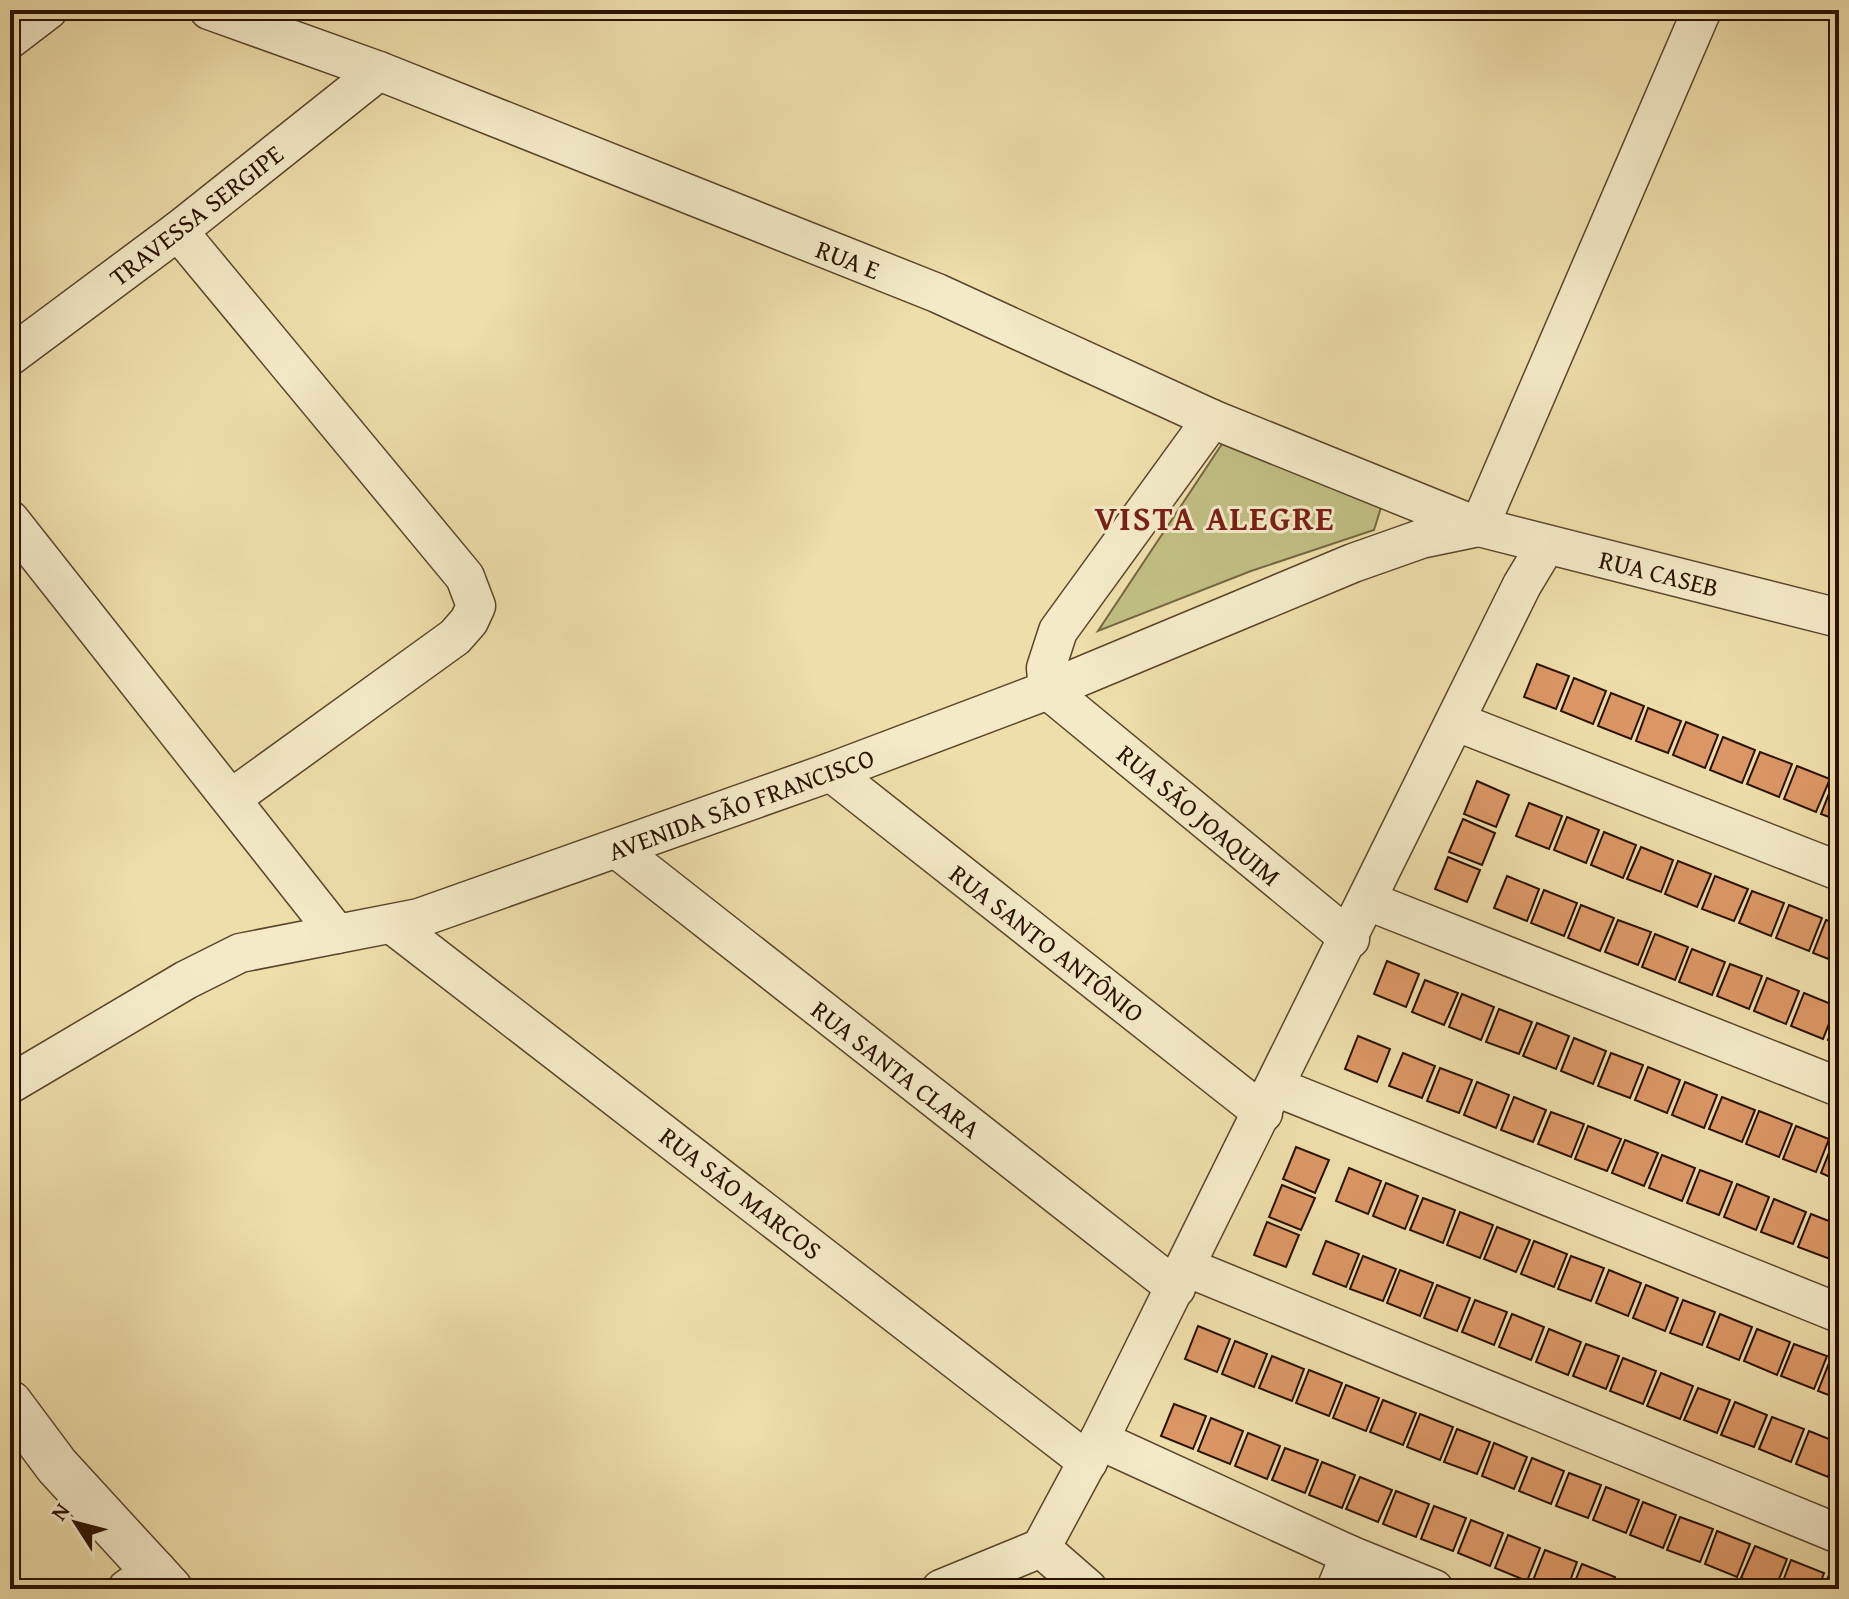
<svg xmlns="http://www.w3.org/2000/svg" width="1849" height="1599" viewBox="0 0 1849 1599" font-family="'Gentium Book Plus',serif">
	<rect width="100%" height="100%" fill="#eedeaa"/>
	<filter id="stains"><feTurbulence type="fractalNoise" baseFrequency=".0025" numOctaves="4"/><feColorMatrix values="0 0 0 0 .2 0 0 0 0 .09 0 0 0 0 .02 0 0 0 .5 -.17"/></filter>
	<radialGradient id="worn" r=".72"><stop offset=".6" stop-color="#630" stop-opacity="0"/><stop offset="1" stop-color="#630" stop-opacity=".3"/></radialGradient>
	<path fill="#c1bf83" stroke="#766842" stroke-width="2" d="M1224,441L1384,498L1374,530L1251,571L1098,631Z"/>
	<g fill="#dc9766" stroke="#2b1100" stroke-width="2">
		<path d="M1537,664L1569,676L1556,709L1524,697Z"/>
		<path d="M1574,678L1606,691L1593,724L1561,711Z"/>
		<path d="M1611,693L1644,706L1631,739L1598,726Z"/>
		<path d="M1648,708L1681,721L1668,753L1636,741Z"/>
		<path d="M1686,722L1718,735L1705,768L1673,755Z"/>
		<path d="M1723,737L1755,750L1742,783L1710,770Z"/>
		<path d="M1760,752L1792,764L1779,797L1747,784Z"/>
		<path d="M1797,766L1830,779L1816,812L1784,799Z"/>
		<path d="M1477,781L1509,795L1496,827L1464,814Z"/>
		<path d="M1834,781L1839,783V821L1821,814Z"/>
		<path d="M1529,803L1562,816L1549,849L1516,836Z"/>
		<path d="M1567,817L1599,830L1586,863L1554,850Z"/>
		<path d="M1463,819L1495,833L1482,865L1449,852Z"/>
		<path d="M1604,832L1636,845L1623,878L1591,865Z"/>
		<path d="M1641,847L1673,860L1661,892L1627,879Z"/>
		<path d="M1448,857L1480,870L1467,902L1435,889Z"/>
		<path d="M1678,861L1711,874L1697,907L1665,894Z"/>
		<path d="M1507,876L1539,889L1527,921L1494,908Z"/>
		<path d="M1715,876L1748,889L1734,921L1702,909Z"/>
		<path d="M1544,890L1577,903L1564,936L1531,923Z"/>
		<path d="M1752,891L1784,903L1771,936L1739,923Z"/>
		<path d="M1581,905L1614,918L1600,951L1568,938Z"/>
		<path d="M1789,905L1822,918L1809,951L1776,938Z"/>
		<path d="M1618,920L1651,932L1638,965L1605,952Z"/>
		<path d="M1826,920L1839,925V963L1813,953Z"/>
		<path d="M1655,934L1688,947L1675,980L1642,967Z"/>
		<path d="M1692,949L1725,962L1712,995L1679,982Z"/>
		<path d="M1387,961L1419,974L1406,1007L1374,994Z"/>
		<path d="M1730,964L1762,976L1749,1009L1717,996Z"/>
		<path d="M1767,978L1799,991L1786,1024L1754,1011Z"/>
		<path d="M1425,980L1458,993L1444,1025L1412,1012Z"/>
		<path d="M1804,993L1836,1006L1823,1039L1791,1026Z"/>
		<path d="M1462,994L1494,1007L1481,1040L1449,1027Z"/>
		<path d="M1499,1009L1532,1022L1519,1054L1486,1042Z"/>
		<path d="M1839,1013V1044L1828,1040Z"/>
		<path d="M1537,1023L1569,1036L1556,1069L1523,1056Z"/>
		<path d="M1358,1036L1390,1049L1377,1082L1345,1069Z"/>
		<path d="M1574,1038L1606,1051L1593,1084L1561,1071Z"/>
		<path d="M1403,1053L1435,1066L1422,1098L1389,1086Z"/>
		<path d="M1611,1053L1643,1065L1630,1098L1598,1086Z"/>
		<path d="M1648,1067L1680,1080L1667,1113L1635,1100Z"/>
		<path d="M1440,1068L1472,1080L1459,1113L1427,1101Z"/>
		<path d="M1477,1082L1509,1095L1496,1128L1464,1115Z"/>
		<path d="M1685,1082L1717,1095L1704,1128L1672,1115Z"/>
		<path d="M1514,1097L1546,1110L1533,1142L1501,1130Z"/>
		<path d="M1722,1097L1755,1110L1742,1142L1709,1129Z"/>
		<path d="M1759,1111L1792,1124L1779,1157L1746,1144Z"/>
		<path d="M1551,1112L1584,1124L1571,1157L1538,1144Z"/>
		<path d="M1588,1126L1621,1139L1607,1171L1575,1159Z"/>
		<path d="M1796,1126L1829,1139L1816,1172L1783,1159Z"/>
		<path d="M1625,1140L1658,1153L1644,1186L1612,1173Z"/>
		<path d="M1834,1140L1839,1142V1181L1821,1173Z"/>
		<path d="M1296,1147L1329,1160L1315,1193L1283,1179Z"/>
		<path d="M1662,1155L1695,1168L1682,1201L1649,1188Z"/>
		<path d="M1349,1168L1381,1181L1368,1214L1336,1201Z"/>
		<path d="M1700,1170L1732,1182L1719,1215L1687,1203Z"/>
		<path d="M1386,1183L1418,1196L1405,1229L1373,1216Z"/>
		<path d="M1737,1184L1769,1197L1756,1230L1724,1217Z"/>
		<path d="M1282,1185L1315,1198L1301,1230L1269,1217Z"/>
		<path d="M1423,1198L1455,1210L1443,1243L1410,1230Z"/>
		<path d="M1774,1199L1806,1212L1793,1244L1761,1232Z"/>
		<path d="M1460,1212L1493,1225L1480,1258L1447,1245Z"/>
		<path d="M1811,1214L1839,1225V1238L1830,1259L1798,1247Z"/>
		<path d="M1267,1222L1299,1235L1286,1267L1254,1255Z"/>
		<path d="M1497,1227L1530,1240L1516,1272L1484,1259Z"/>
		<path d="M1326,1241L1359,1254L1346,1287L1313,1274Z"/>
		<path d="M1534,1241L1567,1254L1554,1287L1521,1274Z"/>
		<path d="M1363,1256L1396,1269L1383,1301L1350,1289Z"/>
		<path d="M1571,1256L1604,1268L1591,1301L1558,1289Z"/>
		<path d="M1400,1270L1433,1283L1420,1316L1387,1303Z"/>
		<path d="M1609,1270L1641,1283L1628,1316L1596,1303Z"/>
		<path d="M1437,1285L1470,1298L1457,1331L1424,1318Z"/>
		<path d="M1646,1285L1678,1298L1665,1331L1633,1318Z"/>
		<path d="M1475,1300L1507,1312L1494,1345L1462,1332Z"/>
		<path d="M1683,1300L1715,1312L1702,1345L1670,1333Z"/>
		<path d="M1512,1314L1544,1327L1531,1360L1499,1347Z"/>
		<path d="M1720,1314L1752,1327L1739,1360L1707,1347Z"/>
		<path d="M1198,1326L1230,1339L1217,1372L1185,1359Z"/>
		<path d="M1549,1329L1581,1342L1568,1375L1536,1362Z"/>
		<path d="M1757,1329L1790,1342L1777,1375L1744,1361Z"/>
		<path d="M1235,1341L1267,1354L1254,1387L1222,1374Z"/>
		<path d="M1586,1344L1619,1356L1606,1389L1573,1376Z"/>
		<path d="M1794,1344L1827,1356L1814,1389L1781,1376Z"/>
		<path d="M1272,1356L1304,1369L1292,1401L1259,1388Z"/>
		<path d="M1623,1358L1656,1371L1643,1404L1610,1391Z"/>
		<path d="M1831,1358L1839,1361V1399L1818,1391Z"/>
		<path d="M1309,1370L1342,1383L1329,1416L1296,1403Z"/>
		<path d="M1661,1373L1693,1386L1680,1419L1647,1406Z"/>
		<path d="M1346,1385L1379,1398L1366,1431L1333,1418Z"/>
		<path d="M1698,1388L1730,1400L1717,1433L1684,1420Z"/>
		<path d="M1383,1400L1416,1413L1403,1445L1370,1432Z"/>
		<path d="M1735,1402L1767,1415L1754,1447L1721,1435Z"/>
		<path d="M1174,1404L1206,1416L1193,1449L1161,1436Z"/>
		<path d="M1420,1414L1453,1427L1440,1460L1407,1447Z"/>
		<path d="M1772,1417L1804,1429L1791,1462L1759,1449Z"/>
		<path d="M1211,1418L1243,1431L1230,1464L1198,1451Z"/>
		<path d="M1457,1429L1490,1442L1477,1474L1444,1462Z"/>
		<path d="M1809,1431L1839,1443L1828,1477L1796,1464Z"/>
		<path d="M1248,1433L1280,1446L1267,1479L1235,1466Z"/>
		<path d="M1494,1443L1527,1457L1514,1489L1482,1476Z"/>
		<path d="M1285,1448L1318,1460L1305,1493L1272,1480Z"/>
		<path d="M1532,1458L1564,1471L1551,1504L1519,1491Z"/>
		<path d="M1322,1462L1355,1475L1342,1508L1309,1495Z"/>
		<path d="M1569,1473L1601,1485L1588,1518L1556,1506Z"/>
		<path d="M1360,1477L1392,1490L1378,1522L1346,1509Z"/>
		<path d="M1606,1487L1639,1500L1626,1533L1593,1520Z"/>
		<path d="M1396,1491L1429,1504L1416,1537L1383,1524Z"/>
		<path d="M1643,1502L1676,1515L1663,1548L1630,1535Z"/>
		<path d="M1434,1506L1466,1518L1453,1551L1421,1539Z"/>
		<path d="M1680,1517L1713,1529L1700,1562L1667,1550Z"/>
		<path d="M1471,1520L1503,1533L1490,1566L1458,1553Z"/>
		<path d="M1717,1531L1750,1544L1737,1577L1705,1564Z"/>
		<path d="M1508,1535L1540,1548L1527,1581L1495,1568Z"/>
		<path d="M1755,1546L1787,1559L1775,1589L1741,1578Z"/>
		<path d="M1545,1550L1577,1562L1567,1589H1548L1532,1583Z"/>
		<path d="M1791,1560L1824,1573L1818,1589H1780Z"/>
		<path d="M1582,1564L1615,1577L1610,1589H1572Z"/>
		<path d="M1829,1575L1839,1579V1589H1823Z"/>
		<path d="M1620,1579L1645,1589H1615Z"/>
	</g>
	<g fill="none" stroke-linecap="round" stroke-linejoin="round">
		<g stroke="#5c442a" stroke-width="41">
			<g id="minor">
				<path d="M209,10L379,71L937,293L1212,419L1479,527L1839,618"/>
				<path d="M10,39L48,10"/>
				<path d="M178,231L465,577L476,606L469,621L455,637L232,798"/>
				<path d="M10,356L178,231L379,71"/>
				<path d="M1212,419L1058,631L1046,668L1048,690L1350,939"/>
				<path d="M10,520L337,934"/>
				<path d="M1479,527L1702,10"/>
				<path d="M1457,722L1839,871"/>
				<path d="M831,772L1263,1113"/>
				<path d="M617,849L1176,1288"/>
				<path d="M1368,901L1839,1087"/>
				<path d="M393,925L1088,1462"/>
				<path d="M10,1084L186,980L240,953L419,918L831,772L1048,690L1353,563L1421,539L1479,527"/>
				<path d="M1276,1087L1839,1313"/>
				<path d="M1186,1267L1839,1534"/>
				<path d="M1099,1440L1350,1555L1434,1589"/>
				<path d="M1041,1548L1099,1440L1522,585L1546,545"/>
				<path d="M1041,1548L1088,1589"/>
				<path d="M127,1589L156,1569"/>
				<path d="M941,1589L1041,1548"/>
				<path d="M1336,1589L1350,1555"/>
			</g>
		</g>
		<g stroke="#5c442a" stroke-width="47">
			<path id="tertiary" d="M10,1403L57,1466L170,1589"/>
		</g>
		<use href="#minor" stroke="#f4eac8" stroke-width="38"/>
		<use href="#tertiary" stroke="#f4eac8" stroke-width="44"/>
	</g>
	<g text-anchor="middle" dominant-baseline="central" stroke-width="6" stroke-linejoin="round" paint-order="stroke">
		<g font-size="26" fill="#2b1100" stroke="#f4eac8">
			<text transform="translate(196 215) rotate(-38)">TRAVESSA SERGIPE</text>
			<text transform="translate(848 259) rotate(21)">RUA E</text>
			<text transform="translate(1659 573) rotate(14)">RUA CASEB</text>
			<text transform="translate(741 804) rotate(-20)">AVENIDA SÃO FRANCISCO</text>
			<text transform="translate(1199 815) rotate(40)">RUA SÃO JOAQUIM</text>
			<text transform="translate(1047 943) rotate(38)">RUA SANTO ANTÔNIO</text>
			<text transform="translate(896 1069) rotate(38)">RUA SANTA CLARA</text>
			<text transform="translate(741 1193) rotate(38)">RUA SÃO MARCOS</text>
		</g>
		<g font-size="34" font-weight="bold" letter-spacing="2" fill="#7a1f14" stroke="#f4eac8">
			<text x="1215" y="517">VISTA ALEGRE</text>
		</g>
	</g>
	<rect width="1849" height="1599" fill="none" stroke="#eedeaa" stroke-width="40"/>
	<rect x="12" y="12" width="1825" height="1575" fill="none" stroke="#2b1100" stroke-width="4"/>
	<rect x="20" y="20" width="1809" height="1559" fill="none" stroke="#2b1100" stroke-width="2"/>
	<g transform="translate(76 1523) rotate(306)" stroke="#f4eac8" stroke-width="6" paint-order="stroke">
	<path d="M0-6L14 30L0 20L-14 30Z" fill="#2b1100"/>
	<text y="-12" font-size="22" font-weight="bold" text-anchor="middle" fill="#2b1100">N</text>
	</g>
	<rect width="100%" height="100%" filter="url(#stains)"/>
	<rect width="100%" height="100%" fill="url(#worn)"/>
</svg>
